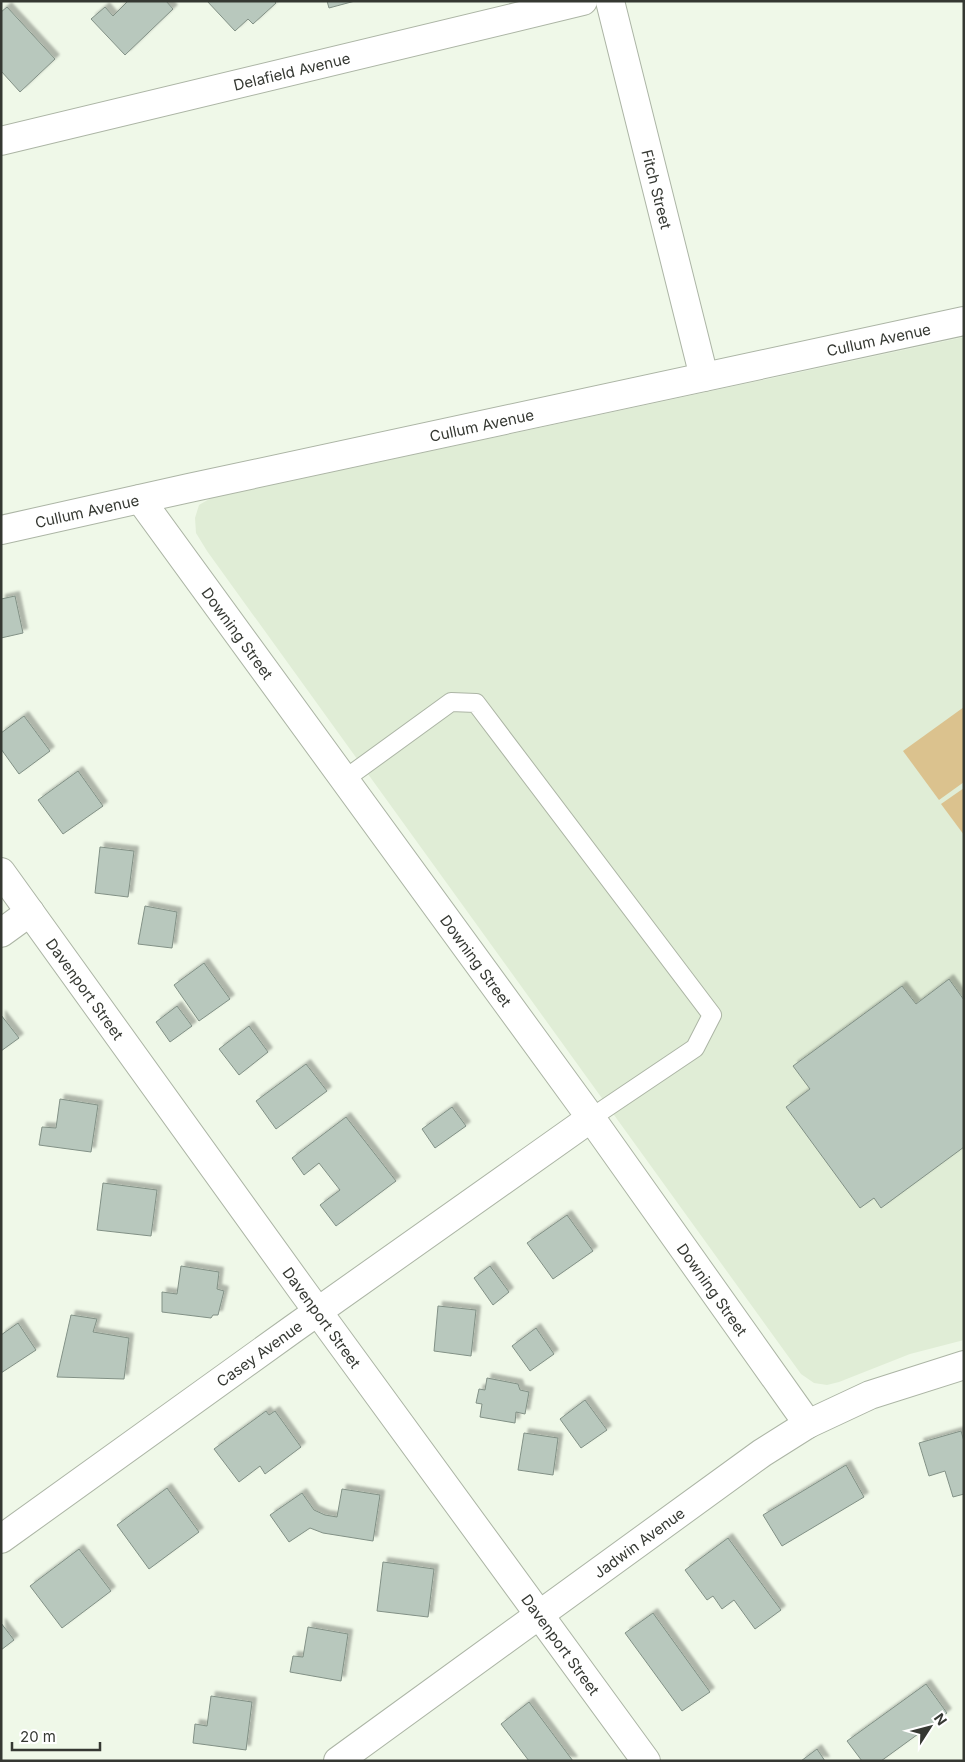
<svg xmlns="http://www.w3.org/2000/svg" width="965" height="1762" viewBox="0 0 965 1762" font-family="Inter,sans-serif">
	<defs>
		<filter id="shadow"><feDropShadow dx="4.5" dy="-4.5" stdDeviation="1" flood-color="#0004"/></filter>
	</defs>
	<rect width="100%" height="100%" fill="#eff8e8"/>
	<path fill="#e0edd6" d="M964,337V1340L910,1354L839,1382L827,1385L814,1383L801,1374L207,551L196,533L195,518L199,505L211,498Z"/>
	<g fill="#dbc28e">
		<path d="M964,707V782L939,800L903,751Z"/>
		<path d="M964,788V835L941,804Z"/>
	</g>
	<g fill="#b8c8bd" stroke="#829186" filter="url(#shadow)">
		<path d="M128,1H166L173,9L125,55L91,19L105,7L113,16Z"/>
		<path d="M207,1H274L276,3L253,24L248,19L235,31Z"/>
		<path d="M327,1H355L329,8Z"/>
		<path d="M7,7L55,59L20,92L1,71V12Z"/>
		<path d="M15,596L23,633L1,638V599Z"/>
		<path d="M24,716L50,751L19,774L1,749V733Z"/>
		<path d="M78,771L103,806L63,834L38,800Z"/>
		<path d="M100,847L134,851L128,897L95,893Z"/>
		<path d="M145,906L177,912L172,948L138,944Z"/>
		<path d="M204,963L230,999L199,1021L174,985Z"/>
		<path d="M949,979L964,1000V1147L881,1208L874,1198L860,1208L786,1107L810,1089L793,1066L902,986L916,1004Z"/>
		<path d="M177,1006L192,1026L170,1042L156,1022Z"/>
		<path d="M1,1015L19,1038L1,1051Z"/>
		<path d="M249,1026L268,1052L239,1075L219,1049Z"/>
		<path d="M306,1064L327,1091L276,1129L256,1101Z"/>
		<path d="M60,1099L98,1105L91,1152L39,1145L42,1127L56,1128Z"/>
		<path d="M452,1107L466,1126L435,1148L422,1129Z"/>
		<path d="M346,1117L396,1181L336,1226L320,1205L340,1190L319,1163L304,1175L292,1158Z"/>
		<path d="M103,1183L157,1190L151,1236L97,1230Z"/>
		<path d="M567,1215L593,1251L553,1279L527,1243Z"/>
		<path d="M181,1266L219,1272L217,1289L224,1291L218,1315H213L211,1318L162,1312V1292L177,1294Z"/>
		<path d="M490,1266L509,1292L493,1305L474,1278Z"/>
		<path d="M438,1306L476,1310L471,1356L434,1351Z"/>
		<path d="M71,1315L97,1319L93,1332L129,1338L124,1379L57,1377Z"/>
		<path d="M18,1323L36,1350L1,1373V1335Z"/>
		<path d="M536,1328L554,1354L530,1371L512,1346Z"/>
		<path d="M487,1378L518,1384L520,1390L529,1392L525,1414L516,1412L515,1423L480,1417L482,1404L476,1403L479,1389L485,1390Z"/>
		<path d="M585,1400L607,1430L581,1448L560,1419Z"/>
		<path d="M266,1411L269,1415L275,1411L301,1447L265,1474L260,1466L239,1482L214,1449Z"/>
		<path d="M961,1431L964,1441V1494L953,1497L945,1471L929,1476L919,1443Z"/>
		<path d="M524,1433L558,1438L553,1475L518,1470Z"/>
		<path d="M846,1465L864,1497L782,1546L763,1515Z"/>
		<path d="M167,1488L199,1532L149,1569L117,1525Z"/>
		<path d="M342,1489L380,1495L373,1541L323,1533L310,1528L289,1542L270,1515L302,1493L314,1510L325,1515L337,1517Z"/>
		<path d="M728,1538L781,1610L755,1629L734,1600L722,1609L713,1596L707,1600L685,1570Z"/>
		<path d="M79,1549L111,1591L62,1628L30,1586Z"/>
		<path d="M383,1562L434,1569L428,1617L377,1611Z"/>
		<path d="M653,1613L710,1692L682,1711L625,1633Z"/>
		<path d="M1,1623L14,1640L1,1650Z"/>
		<path d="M308,1627L348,1634L341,1681L290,1672L293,1656L303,1657Z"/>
		<path d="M926,1684L947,1713L881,1761H862L847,1741Z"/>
		<path d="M211,1696L252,1702L246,1750L193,1743L195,1724L207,1726Z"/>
		<path d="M529,1702L573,1761H529L501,1724Z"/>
		<path d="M817,1749L825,1761H801Z"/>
	</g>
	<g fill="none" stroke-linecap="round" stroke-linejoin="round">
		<g stroke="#acb5a5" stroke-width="20">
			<path id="service" d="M345,779L451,702L476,703L712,1015L695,1048L591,1118"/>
		</g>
		<g stroke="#acb5a5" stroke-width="30">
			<g id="minor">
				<path id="s1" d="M610,1L704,377"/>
				<path id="s2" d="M1,141L583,1"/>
				<path id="s3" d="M140,499L591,1118L808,1424"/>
				<path id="s4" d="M1,530L189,488L964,321"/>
				<path id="s5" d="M1,872L302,1290L646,1761"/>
				<path d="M1,933L30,912"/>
				<path id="s6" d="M1,1539L293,1329L591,1118"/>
			</g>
		</g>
		<g stroke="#acb5a5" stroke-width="30">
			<g id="tertiary">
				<path id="s7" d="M338,1761L762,1453L808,1424L870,1395L964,1365"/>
			</g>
		</g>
		<use href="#service" stroke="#fff" stroke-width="18"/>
		<use href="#minor" stroke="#fff" stroke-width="28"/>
		<use href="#tertiary" stroke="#fff" stroke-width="28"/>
	</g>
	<g text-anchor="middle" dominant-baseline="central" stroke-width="4.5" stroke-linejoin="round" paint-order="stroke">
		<g font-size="15" fill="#353832" stroke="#fff">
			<text stroke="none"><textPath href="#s2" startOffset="299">Delafield Avenue</textPath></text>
			<text stroke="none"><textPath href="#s1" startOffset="194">Fitch Street</textPath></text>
			<text stroke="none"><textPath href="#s4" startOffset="898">Cullum Avenue</textPath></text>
			<text stroke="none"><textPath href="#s4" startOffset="492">Cullum Avenue</textPath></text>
			<text stroke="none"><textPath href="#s4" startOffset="88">Cullum Avenue</textPath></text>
			<text stroke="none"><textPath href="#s3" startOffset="166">Downing Street</textPath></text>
			<text stroke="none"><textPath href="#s3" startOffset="571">Downing Street</textPath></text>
			<text stroke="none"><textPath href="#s5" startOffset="144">Davenport Street</textPath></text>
			<text stroke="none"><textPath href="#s3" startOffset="976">Downing Street</textPath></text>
			<text stroke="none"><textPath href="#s5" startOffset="549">Davenport Street</textPath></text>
			<text stroke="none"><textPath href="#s6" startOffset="318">Casey Avenue</textPath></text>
			<text stroke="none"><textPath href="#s7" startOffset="372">Jadwin Avenue</textPath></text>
			<text stroke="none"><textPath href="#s5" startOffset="954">Davenport Street</textPath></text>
		</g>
	</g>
	<rect width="965" height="1762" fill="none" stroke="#353832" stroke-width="5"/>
	<g transform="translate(930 1727) rotate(54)" stroke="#ffffff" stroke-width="4" paint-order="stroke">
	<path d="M0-4L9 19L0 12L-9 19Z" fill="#353832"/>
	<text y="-8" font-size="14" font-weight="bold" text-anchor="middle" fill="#353832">N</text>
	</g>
	<path d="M12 1742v8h88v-8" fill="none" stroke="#353832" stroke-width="2.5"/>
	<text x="20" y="1742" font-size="15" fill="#353832" stroke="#ffffff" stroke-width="4" paint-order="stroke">20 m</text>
</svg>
